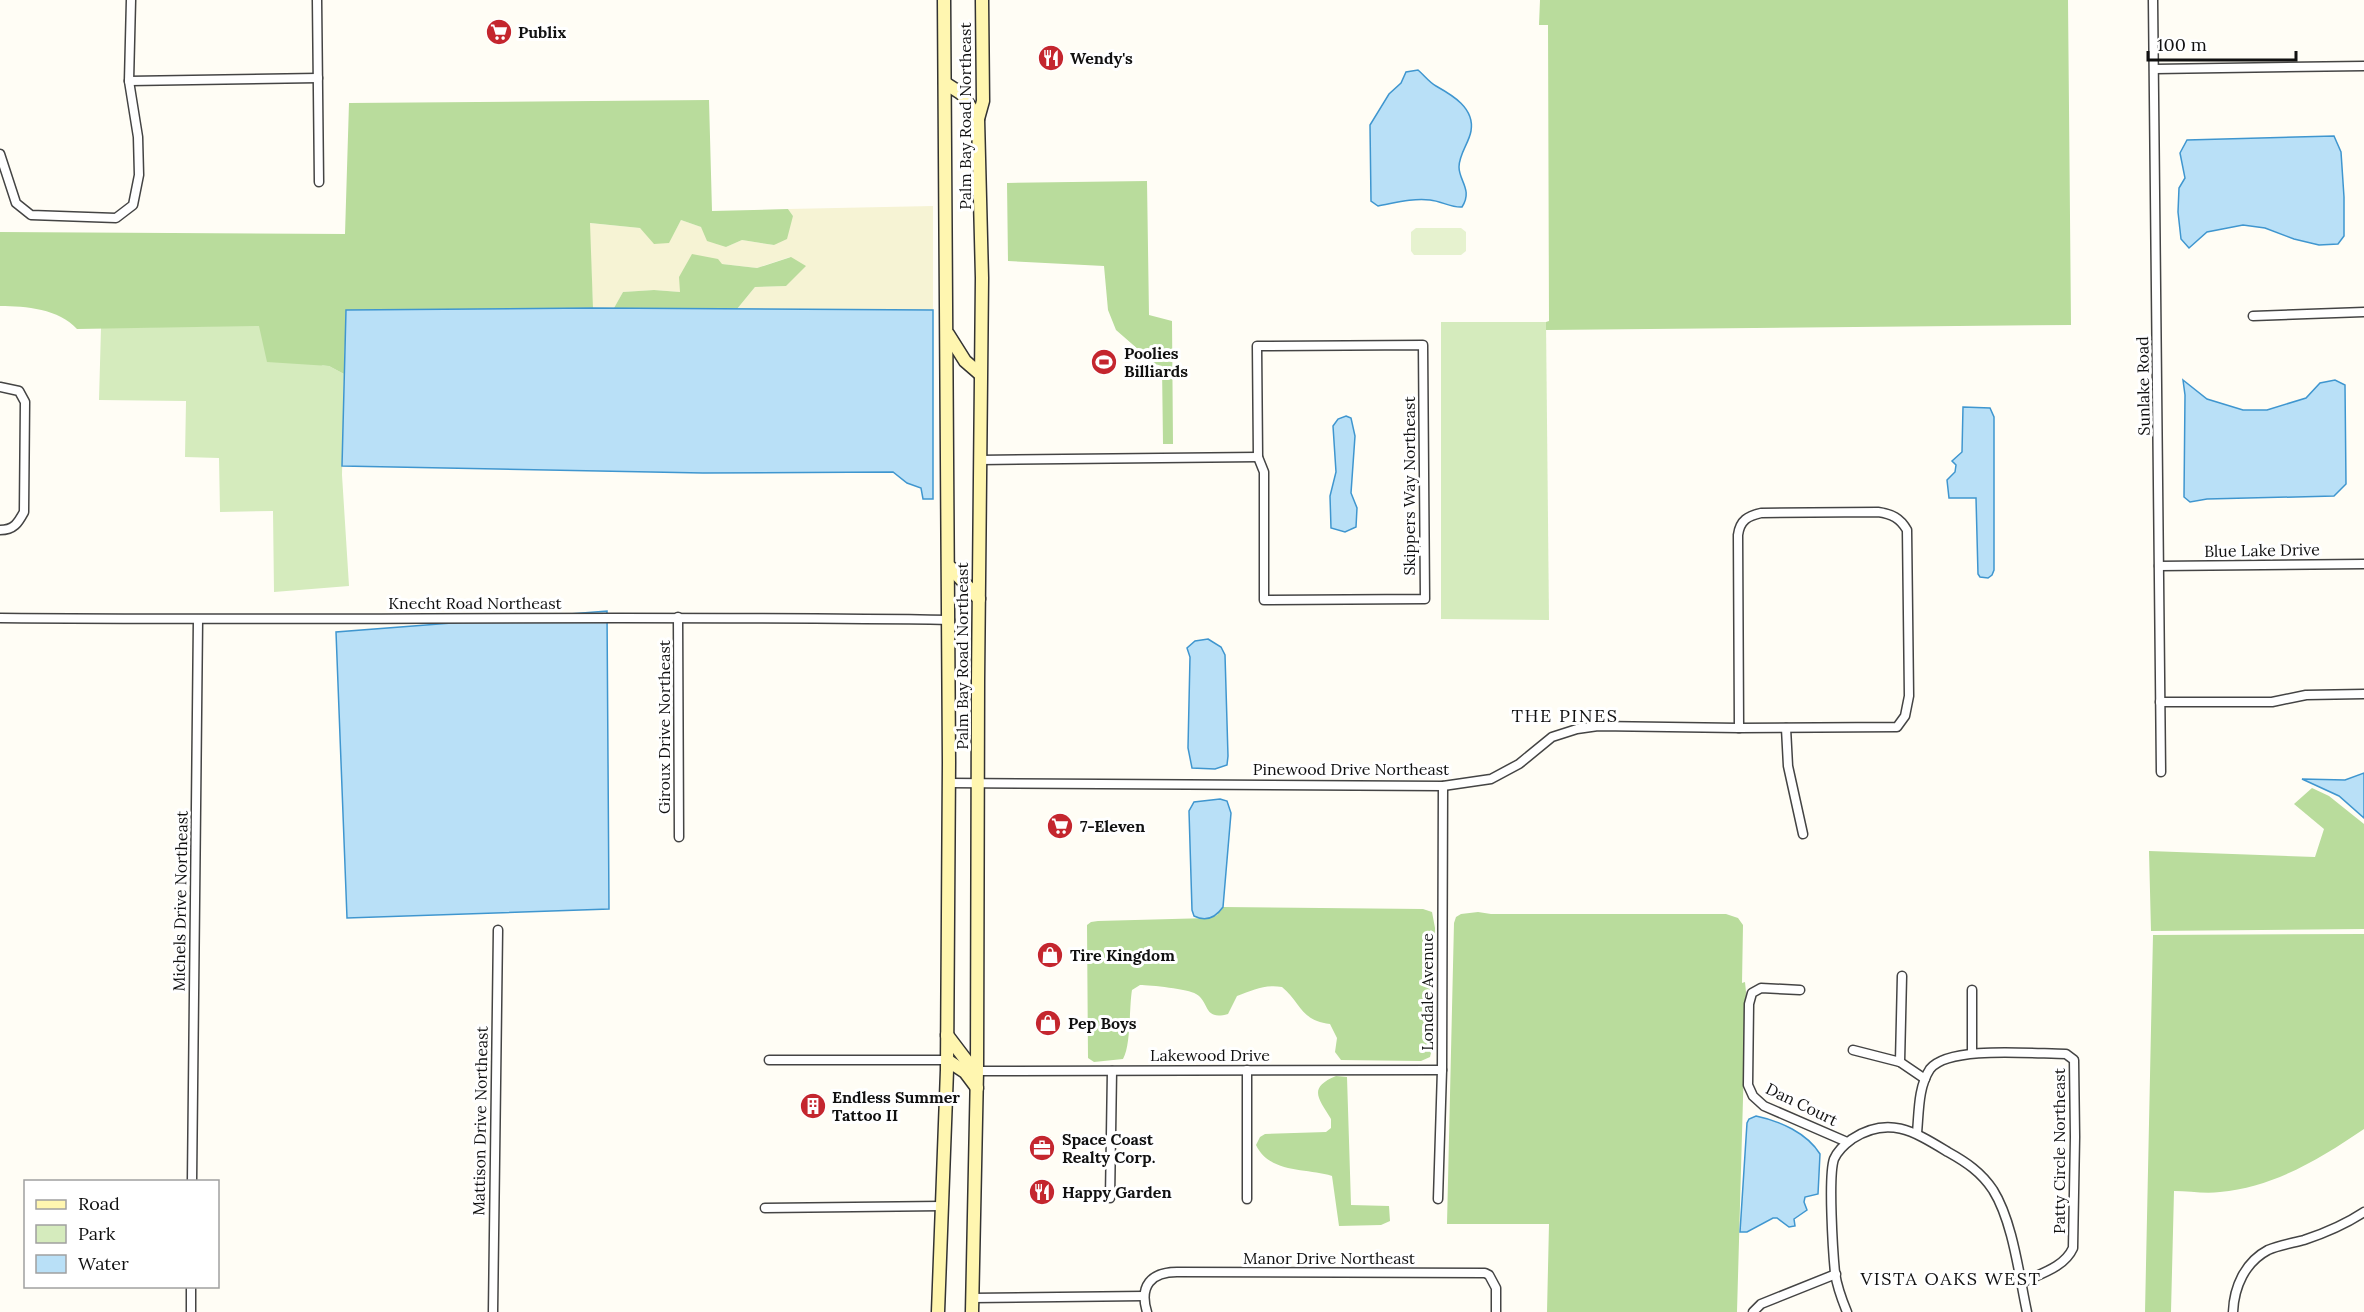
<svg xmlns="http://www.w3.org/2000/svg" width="2364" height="1312" viewBox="0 0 2364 1312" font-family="Lora,serif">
	<rect width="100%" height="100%" fill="#fffdf5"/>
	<path fill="#f6f3d4" d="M933,206V310L737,309L755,287L786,286L790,257L757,268L722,264L680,292L654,290L623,292L614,308H593L589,223L640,228L669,242L681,220L701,227L726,247L742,240L774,245L793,216L788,209Z"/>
	<g fill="#d5ebbd">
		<path d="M1441,322H1546L1549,620L1441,619Z"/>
		<path d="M217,326H260L323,366H329L344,374L342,475L349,586L274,592L273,511L220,512L219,458L185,457L186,401L99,400L101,328Z"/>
	</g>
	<g fill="#b9dc9c">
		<path d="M1540,0H2068L2071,325L1546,330V322L1549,321L1548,25H1539Z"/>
		<path d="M709,100L712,211L788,209L793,216L787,239L774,245L742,240L726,247L707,241L701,227L681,220L669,243L654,244L640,228L590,223L593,308L346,311L344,374L329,366L267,362L259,326L77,329C59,309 26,306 0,306V232L345,234L349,103Z"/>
		<path d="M1147,181L1149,315L1172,321L1173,444H1163L1162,366L1155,364L1116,330L1108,310L1104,266L1008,261L1007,183Z"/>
		<path d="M692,254L718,259L722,264L757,268L791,257L806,266L786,286L755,287L737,309L614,308L623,292L654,290L680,292L679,277Z"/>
		<path d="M2312,788L2329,796L2364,824V929L2151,931L2149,851L2315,857L2324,829L2294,804Z"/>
		<path d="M1223,907L1423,909L1432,912L1435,928L1432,1049L1430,1057L1421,1061L1341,1060L1335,1052L1337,1038L1330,1024C1301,1021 1301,1003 1282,987C1265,984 1253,990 1237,996L1228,1014C1203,1021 1210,1002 1196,994C1189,989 1150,985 1140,985L1132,990C1129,1008 1131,1045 1123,1059L1094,1062L1088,1058L1087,925L1091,922L1098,921L1209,918L1217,915Z"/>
		<path d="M1478,912L1491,914H1726L1738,918L1743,925L1742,983L1745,982L1746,992L1737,1312H1547L1549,1224H1447L1454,923L1456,917L1461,914Z"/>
		<path d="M2364,934V1129C2320,1159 2274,1187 2220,1192C2205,1194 2189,1191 2174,1191L2171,1312H2145L2153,935Z"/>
		<path d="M1336,1076L1347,1077L1351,1205L1389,1206L1390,1221L1381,1225L1339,1226L1332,1176C1306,1168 1270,1174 1256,1145L1260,1137L1265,1134L1326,1132L1331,1128V1119C1319,1099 1307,1088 1336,1076Z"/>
	</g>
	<path fill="#e6f2cf" d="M1416,228H1461L1466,232V251L1461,255H1414L1411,251V232Z"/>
	<g fill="#b9e0f7" stroke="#3f96cf" stroke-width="1.5">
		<path d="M1418,70C1424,75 1429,82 1436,86C1452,95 1475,108 1471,131C1469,143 1459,154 1459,167C1459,181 1473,190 1462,207C1452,208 1441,201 1430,200C1412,198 1395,203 1378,206L1371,201L1370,125L1389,94L1401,83L1406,72Z"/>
		<path d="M2334,136L2341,152L2344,197V236L2338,244L2319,245L2294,239L2265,228L2243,225L2207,232L2189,248L2181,239L2178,212L2179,188L2185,178L2180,153L2187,140Z"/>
		<path d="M593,308L933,310V499H923L921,488L907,483L893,472L703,473L342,466L346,310Z"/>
		<path d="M2183,380L2207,399L2243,410H2267L2306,398L2320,383L2335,380L2345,385L2346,484L2334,496L2207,499L2190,502L2184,497L2185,395Z"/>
		<path d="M1963,407L1990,408L1994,417V570L1992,575L1988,578L1980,577L1978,574L1976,498H1949L1947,480L1955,472L1956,465L1952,461L1962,452Z"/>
		<path d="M1346,416L1351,418L1355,436L1351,493L1357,508L1356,527L1345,532L1331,528L1330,496L1336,472L1333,426L1338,419Z"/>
		<path d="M607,611L609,909L347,918L336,632Z"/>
		<path d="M1208,639L1221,647L1225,655L1228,756L1227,765L1215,769L1192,768L1188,748L1190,657L1187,648L1195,641Z"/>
		<path d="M2364,773V818L2339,796L2302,779L2345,780Z"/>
		<path d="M1220,799L1227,801L1231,813L1223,907C1216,917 1206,922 1194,916L1192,910L1189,811L1194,802Z"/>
		<path d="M1756,1116C1780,1121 1807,1133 1820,1154L1818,1194L1805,1197L1804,1202L1807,1210L1794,1219L1795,1226L1789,1227L1777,1218H1773L1747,1232H1740L1747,1123L1749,1119Z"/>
	</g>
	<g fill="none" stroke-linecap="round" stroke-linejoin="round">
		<g stroke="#444" stroke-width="11">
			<g id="street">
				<path d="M317,0L319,182"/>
				<path d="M2153,0L2161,772"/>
				<path d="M2155,69L2364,66"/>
				<path d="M129,81L318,78"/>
				<path d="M0,154L16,203L31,215L116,218L133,205L139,175L138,137L129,81L131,0"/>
				<path d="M2253,316L2364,312"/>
				<path d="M1423,345L1425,599L1264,600V472L1258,457L1257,346Z"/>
				<path d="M0,387L19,391L25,402L24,512C18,523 14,530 0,530"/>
				<path d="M979,460L1258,457"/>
				<path d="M1878,512C1892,514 1900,518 1907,530L1909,696L1905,716L1897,727L1739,728L1738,535C1740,520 1748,516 1761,513Z"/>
				<path d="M2159,566L2364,564"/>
				<path d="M678,617L679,837"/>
				<path d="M0,618C317,621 633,615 950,620"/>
				<path d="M2160,702H2272L2306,695L2364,694"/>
				<path d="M1786,728L1788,766L1803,834"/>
				<path d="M949,783L1443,786L1491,779L1519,764L1552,737L1577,729L1598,726L1739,728"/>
				<path d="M1902,976L1900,1062L1925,1079"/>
				<path d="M1800,990L1761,988L1752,993L1749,1004L1748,1085L1753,1096L1764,1106L1847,1142"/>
				<path d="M1853,1050L1900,1062"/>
				<path d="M1972,1053V990"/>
				<path d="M769,1060H947"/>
				<path d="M1247,1070V1199"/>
				<path d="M977,1071L1442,1070"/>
				<path d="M1917,1133C1919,1112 1918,1087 1930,1069C1949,1045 2035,1054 2066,1054L2074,1060L2075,1137L2073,1248C2064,1268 2039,1274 2021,1283"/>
				<path d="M192,1182L198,620"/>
				<path d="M1110,1198L1112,1071"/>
				<path d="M1438,1199L1442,1070L1443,786"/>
				<path d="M765,1208L942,1206"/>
				<path d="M972,1298L1144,1296"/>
				<path d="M191,1312V1286"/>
				<path d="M493,1312L498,930"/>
				<path d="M1147,1312C1139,1286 1151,1272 1177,1272L1485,1273L1489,1275L1496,1288V1312"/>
				<path d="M1753,1312L1761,1304L1836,1274"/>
				<path d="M1847,1312C1842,1300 1837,1286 1835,1273C1833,1252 1828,1176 1834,1159C1838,1150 1845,1144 1852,1139C1889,1115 1915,1132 1948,1152C1966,1162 1981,1172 1993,1190C2013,1222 2019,1275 2027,1312"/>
				<path d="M2233,1312C2234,1287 2245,1262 2268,1250C2279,1245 2293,1243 2304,1240C2325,1233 2346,1224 2364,1212"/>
			</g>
		</g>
		<g stroke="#333" stroke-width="15">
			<g id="secondary">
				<path d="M945,83L962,94L978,119"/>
				<path d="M948,334L965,361L980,374"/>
				<path d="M950,567L979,599"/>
				<path d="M947,1035L969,1064L977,1071"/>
				<path d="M947,1060L965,1072L977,1088"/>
				<path d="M938,1312L947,1070L949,762L944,0"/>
				<path d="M972,1312L977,1071L978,681L982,278L978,119L983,101L982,0"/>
			</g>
		</g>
		<use href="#street" stroke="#fff" stroke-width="8"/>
		<use href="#secondary" stroke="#fff6b0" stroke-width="12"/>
	</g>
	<defs>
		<g id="supermarket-disc" transform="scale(1.35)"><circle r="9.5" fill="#c4262e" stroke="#fff"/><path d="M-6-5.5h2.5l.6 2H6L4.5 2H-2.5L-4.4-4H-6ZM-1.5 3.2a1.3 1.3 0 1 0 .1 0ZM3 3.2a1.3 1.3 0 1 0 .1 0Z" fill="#fff"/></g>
		<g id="restaurant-disc" transform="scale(1.35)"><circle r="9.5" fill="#c4262e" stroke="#fff"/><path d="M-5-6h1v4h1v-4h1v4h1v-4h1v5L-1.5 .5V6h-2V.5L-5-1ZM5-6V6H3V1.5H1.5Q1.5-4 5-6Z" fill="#fff"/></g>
		<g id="stadium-disc" transform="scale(1.35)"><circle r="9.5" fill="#c4262e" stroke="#fff"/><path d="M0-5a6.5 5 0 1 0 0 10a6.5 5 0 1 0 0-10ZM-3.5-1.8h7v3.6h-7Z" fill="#fff"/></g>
		<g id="shop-disc" transform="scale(1.35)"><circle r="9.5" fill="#c4262e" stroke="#fff"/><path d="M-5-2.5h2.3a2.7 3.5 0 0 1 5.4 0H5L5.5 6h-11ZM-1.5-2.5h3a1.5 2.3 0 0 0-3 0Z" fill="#fff"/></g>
		<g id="building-disc" transform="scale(1.35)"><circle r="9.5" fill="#c4262e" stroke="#fff"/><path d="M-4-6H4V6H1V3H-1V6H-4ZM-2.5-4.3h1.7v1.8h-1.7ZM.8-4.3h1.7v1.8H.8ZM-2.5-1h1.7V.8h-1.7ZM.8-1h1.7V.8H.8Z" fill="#fff"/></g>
		<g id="office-disc" transform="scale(1.35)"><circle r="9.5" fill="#c4262e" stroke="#fff"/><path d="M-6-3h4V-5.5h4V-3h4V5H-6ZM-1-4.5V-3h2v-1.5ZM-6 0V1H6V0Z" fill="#fff"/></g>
	</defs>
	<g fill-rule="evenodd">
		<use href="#supermarket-disc" x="499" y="32"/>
		<use href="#restaurant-disc" x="1051" y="58"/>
		<use href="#stadium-disc" x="1104" y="362"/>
		<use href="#supermarket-disc" x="1060" y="826"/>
		<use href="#shop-disc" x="1050" y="955"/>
		<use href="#shop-disc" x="1048" y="1023"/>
		<use href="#building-disc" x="813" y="1106"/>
		<use href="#office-disc" x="1042" y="1148"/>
		<use href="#restaurant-disc" x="1042" y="1192"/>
	</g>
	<g text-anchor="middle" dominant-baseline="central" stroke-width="6" stroke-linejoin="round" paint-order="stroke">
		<g font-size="16" font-weight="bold" fill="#111" stroke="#fff" text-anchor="start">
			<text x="518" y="32">Publix</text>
			<text x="1070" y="58">Wendy's</text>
			<text x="1124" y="353">Poolies<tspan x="1124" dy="18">Billiards</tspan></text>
			<text x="1080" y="826">7-Eleven</text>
			<text x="1070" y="955">Tire Kingdom</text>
			<text x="1068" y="1023">Pep Boys</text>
			<text x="832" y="1097">Endless Summer<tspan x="832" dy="18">Tattoo II</tspan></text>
			<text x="1062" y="1139">Space Coast<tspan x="1062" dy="18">Realty Corp.</tspan></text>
			<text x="1062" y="1192">Happy Garden</text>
		</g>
		<g font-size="16" fill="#111" stroke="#fff">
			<text transform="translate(965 116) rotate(-90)">Palm Bay Road Northeast</text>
			<text transform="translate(2143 386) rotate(-91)">Sunlake Road</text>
			<text transform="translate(1409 486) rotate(-90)">Skippers Way Northeast</text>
			<text transform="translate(2262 550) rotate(-1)">Blue Lake Drive</text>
			<text x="475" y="603">Knecht Road Northeast</text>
			<text transform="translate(962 656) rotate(-90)">Palm Bay Road Northeast</text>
			<text transform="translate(664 727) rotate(-90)">Giroux Drive Northeast</text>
			<text x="1351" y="769">Pinewood Drive Northeast</text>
			<text transform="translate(180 901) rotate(-89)">Michels Drive Northeast</text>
			<text transform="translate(1427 992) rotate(-90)">Londale Avenue</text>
			<text x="1210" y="1055">Lakewood Drive</text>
			<text transform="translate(1802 1104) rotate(26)">Dan Court</text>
			<text transform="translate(480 1121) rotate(-89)">Mattison Drive Northeast</text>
			<text transform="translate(2059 1151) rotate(-90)">Patty Circle Northeast</text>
			<text x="1329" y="1258">Manor Drive Northeast</text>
		</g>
		<g font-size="18" letter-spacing="1.5" fill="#111" stroke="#fff">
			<text x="1565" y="715">THE PINES</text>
			<text x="1951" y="1278">VISTA OAKS WEST</text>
		</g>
	</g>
	<rect x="24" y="1180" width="195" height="108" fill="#ffffff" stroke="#a0a0a0" stroke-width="1.5"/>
	<rect x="36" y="1200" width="30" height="9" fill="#fff6b0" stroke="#a0a0a0" stroke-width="1.5"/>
	<text x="78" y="1210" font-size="18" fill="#111111">Road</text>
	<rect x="36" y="1225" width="30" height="18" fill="#d5ebbd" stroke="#a0a0a0" stroke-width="1.5"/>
	<text x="78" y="1240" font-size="18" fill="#111111">Park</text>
	<rect x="36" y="1255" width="30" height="18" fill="#b9e0f7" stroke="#a0a0a0" stroke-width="1.5"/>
	<text x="78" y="1270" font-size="18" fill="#111111">Water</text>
	<path d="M2148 51v9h148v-9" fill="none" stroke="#111111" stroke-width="3"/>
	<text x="2157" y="51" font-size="18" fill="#111111" stroke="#ffffff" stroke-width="4.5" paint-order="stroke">100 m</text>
</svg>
